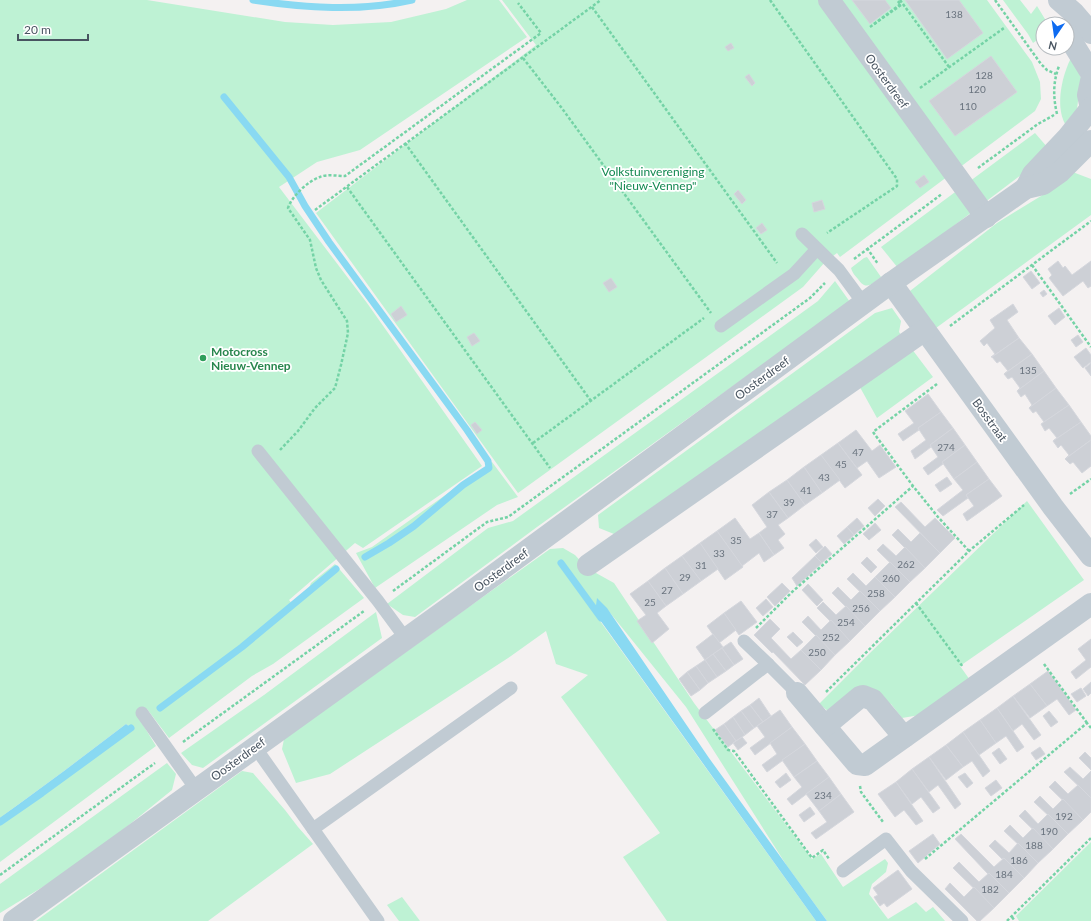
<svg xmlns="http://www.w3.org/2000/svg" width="1091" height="921" viewBox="0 0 1091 921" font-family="Lato,sans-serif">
	<rect width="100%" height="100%" fill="#f4f1f1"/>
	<g fill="#bef2d4">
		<path d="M0,0H147L285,22L333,25L391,22L446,9L467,0H499L527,37L360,150L317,162L279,187L367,303L482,466L363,548L355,543L289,600L294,606L306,596L311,583L335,564L364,598L273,664L252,676L169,738L147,709L137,715L156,746L0,862V823L130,727L126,724L64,771L0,818Z"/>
		<path d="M502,0H987L1032,62L1040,82L1041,99L1035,111L840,257L837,253L825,262L803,287L518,493L316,213L536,45Z"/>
		<path d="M1003,0H1020L1031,14L1037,6L1048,24H1043V36L1033,43L1028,34Z"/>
		<path d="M1072,56L1081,78L1077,109L1065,124C1055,105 1062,75 1072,56Z"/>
		<path d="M1035,133L1048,148L1025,172L898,268L881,247Z"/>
		<path d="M1070,171L1091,179V215L936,328L910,291L997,223L1041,196Z"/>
		<path d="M867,257L881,277C872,284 866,291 858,279C855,276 852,272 851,268L864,258Z"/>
		<path d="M835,281L850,302L537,527L415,617L403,615L387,604L488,528L513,521L818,301Z"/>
		<path d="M892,308L901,321L899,332L933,377L877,418L851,371L619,536L599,528L598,515L875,313Z"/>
		<path d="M492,462L518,497L497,505L375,588L356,553L372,547Z"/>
		<path d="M1027,501L1084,580L960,666L970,680L920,715L902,718L891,704L861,693L828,711L819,704L872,651Z"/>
		<path d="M563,548L575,555L587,568L614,583L694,703L812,859L821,854L843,887L885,859L888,863L886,872L872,884L869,894L888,919L916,902L926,912L933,907L945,921H827L787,866L686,707L607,609L595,614L816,921H667L623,857L660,833L561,697L588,675L556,664L546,631L511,656L330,774L296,783L282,749L284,739L550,549Z"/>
		<path d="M376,612L382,638L203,768L192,765L181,753L264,695Z"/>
		<path d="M167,763L176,774L172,790L82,863L0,913V884Z"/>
		<path d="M242,771L253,773L285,810L298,827L313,844L208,921H36Z"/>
		<path d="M1091,842V921H1019L1016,916Z"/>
		<path d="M402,897L420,921H399L387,905Z"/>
	</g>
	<g fill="#89d9f2">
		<path d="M597,598L607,608L709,758L827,921H816L595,613Z"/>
		<path d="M126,724L130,727L0,823V818L64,771Z"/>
	</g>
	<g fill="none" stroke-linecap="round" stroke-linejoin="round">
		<g stroke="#89d9f2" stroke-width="7">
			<path d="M253,0C305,8 360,12 412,0"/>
			<path d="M224,97L289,177L305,206L329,242L467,430L488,461L489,468L463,485L414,526L389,543L365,557"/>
			<path d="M561,563L601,618"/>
			<path d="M160,708L242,647L336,569"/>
			<path d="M0,822L42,793L131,728"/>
		</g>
	</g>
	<g fill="#cdd0d6" stroke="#d5d7dd">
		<path d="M852,0H885L891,8L870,24Z"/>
		<path d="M905,0H959L983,33L947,59Z"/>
		<path d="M731,43L734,48L728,51L725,47Z"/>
		<path d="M991,56L1017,92L955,136L929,101Z"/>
		<path d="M749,74L755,83L752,86L745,77Z"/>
		<path d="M924,175L929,182L920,188L915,182Z"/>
		<path d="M738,190L746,200L742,204L734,194Z"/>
		<path d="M822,200L825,209L814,212L812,203Z"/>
		<path d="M762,223L767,230L761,234L756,228Z"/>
		<path d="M1058,261L1063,268L1065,266L1072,275L1091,261V286L1088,288L1083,281L1063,296L1049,278L1052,275L1048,269Z"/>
		<path d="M1031,271L1040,283L1032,289L1023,277Z"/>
		<path d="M611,278L617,287L609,292L603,283Z"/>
		<path d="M1044,290L1047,294L1043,297L1040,293Z"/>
		<path d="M1013,304L1018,312L1007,320L1019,338L992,357H991L995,354L987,343L984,346L980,341L995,328L990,320Z"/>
		<path d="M401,306L407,315L396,322L391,314Z"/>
		<path d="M1059,308L1065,317L1055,325L1048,316Z"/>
		<path d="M474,333L480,341L472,346L467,337Z"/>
		<path d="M1078,335L1083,342L1076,347L1071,340Z"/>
		<path d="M1019,338L1032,354L1004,374L1008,371L1000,361L997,363L992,357Z"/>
		<path d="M1086,348L1091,355V362L1083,368L1074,357Z"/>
		<path d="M1032,354L1044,371L1017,391L1020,388L1012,377L1008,379L1004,374Z"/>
		<path d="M1091,363V376L1085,368Z"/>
		<path d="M1044,371L1056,388L1029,408L1032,405L1025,394L1021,397L1017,391Z"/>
		<path d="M1056,388L1069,405L1044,422L1036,411L1033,413L1029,408Z"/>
		<path d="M928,394L941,412L918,428L919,430L903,441L898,434L914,423L905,411Z"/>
		<path d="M1069,405L1081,422L1053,441L1057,438L1049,428L1045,431L1041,424Z"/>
		<path d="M941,412L953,428L930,445L931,447L915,459L911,451L926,440L918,428Z"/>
		<path d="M475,422L482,430L477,434L471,425Z"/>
		<path d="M1081,422L1091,436V440L1065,459L1069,455L1061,445L1058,448L1053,441Z"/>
		<path d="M953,428L965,445L942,462L943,464L928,475L923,468L938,457L930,445Z"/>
		<path d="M856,430L872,451L880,445L896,467L879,478L867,461L857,468L838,443Z"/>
		<path d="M1091,440V466L1082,473L1073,462L1070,464L1065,459Z"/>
		<path d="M838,443L862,475L845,488L821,455Z"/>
		<path d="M965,445L977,462L954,479L942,462Z"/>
		<path d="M821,455L840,480L822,493L804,467Z"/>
		<path d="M977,462L989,479L966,495L968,498L943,516L937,510L963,490L954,479Z"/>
		<path d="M804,467L822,493L805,505L787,480Z"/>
		<path d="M947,477L952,484L940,492L935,485Z"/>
		<path d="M989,479L1002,496L967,521L963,514L974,506L966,495Z"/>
		<path d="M787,480L805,505L788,518L769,492Z"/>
		<path d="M769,492L788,518L778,525L785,534L778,540L784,548L774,555L759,533L767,527L752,505Z"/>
		<path d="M878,499L885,506L875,516L868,508Z"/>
		<path d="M901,502L925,527L935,518L955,538L940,553L895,507Z"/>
		<path d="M735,518L750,539L759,533L774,555L764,562L759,553L742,566L717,531Z"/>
		<path d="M857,518L864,526L854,535L847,527Z"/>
		<path d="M875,523L881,530L869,540L863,534Z"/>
		<path d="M847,527L854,535L844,544L837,536Z"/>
		<path d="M898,529L911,542L920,533L940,553L925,568L892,535Z"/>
		<path d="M717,531L743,567L725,580L700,543Z"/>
		<path d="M816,539L823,547L816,553L809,545Z"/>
		<path d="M700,543L718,569L701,581L682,556Z"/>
		<path d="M883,544L896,556L905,547L925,568L910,582L877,550Z"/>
		<path d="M825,546L832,554L822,563L815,556Z"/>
		<path d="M682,556L701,581L683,594L665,568Z"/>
		<path d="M815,556L822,563L797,586L792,578Z"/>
		<path d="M867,557L877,567L871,573L861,563Z"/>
		<path d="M890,562L910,582L895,597L875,577Z"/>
		<path d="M665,568L683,594L666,606L648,581Z"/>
		<path d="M853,573L866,586L875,577L895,597L880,611L847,579Z"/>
		<path d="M648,581L666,606L657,613L669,629L652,643L637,621L646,615L630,594Z"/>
		<path d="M782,583L790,591L775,606L767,597Z"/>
		<path d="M808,584L823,600L817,606L802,590Z"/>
		<path d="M838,587L851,600L860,591L880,611L865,626L832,593Z"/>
		<path d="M766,599L773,607L763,616L756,608Z"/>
		<path d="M741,601L757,622L739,635L724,613Z"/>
		<path d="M823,602L836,615L846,606L865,626L850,641L817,608Z"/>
		<path d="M724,613L736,630L719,643L707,626Z"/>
		<path d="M808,616L821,630L831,620L850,641L835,655L802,622Z"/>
		<path d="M770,619L780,629L771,638L791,659L801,650L821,670L805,685L773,652L772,653L754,635Z"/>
		<path d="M793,632L803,642L797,647L787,637Z"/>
		<path d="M713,634L723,647L705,660L696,647Z"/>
		<path d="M816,635L835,655L821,670L801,650Z"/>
		<path d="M1091,639V667L1076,679L1071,672L1086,660L1078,649Z"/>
		<path d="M731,642L743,659L734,665L722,648Z"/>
		<path d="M722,648L734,665L726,671L713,654Z"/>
		<path d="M713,654L726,671L717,677L705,660Z"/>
		<path d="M705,660L717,677L708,683L696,666Z"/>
		<path d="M696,666L708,683L700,690L687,672Z"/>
		<path d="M1048,671L1076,710L1069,715L1057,699L1047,706L1030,684Z"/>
		<path d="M687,672L700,690L691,696L679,679Z"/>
		<path d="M1091,682V693L1088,696L1083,689Z"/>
		<path d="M1030,684L1047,706L1030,718L1013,696Z"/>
		<path d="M1081,688L1086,696L1077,702L1071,694Z"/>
		<path d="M1013,696L1041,735L1034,740L1022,724L1013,731L997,708Z"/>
		<path d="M759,698L771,716L763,722L750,705Z"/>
		<path d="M750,705L763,722L754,728L741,711Z"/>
		<path d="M997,708L1024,747L1017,752L1006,736L996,743L980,720Z"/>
		<path d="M780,710L792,727L755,755L750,748L765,737L757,726Z"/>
		<path d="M741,711L754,728L745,735L733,717Z"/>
		<path d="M1049,711L1058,722L1051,727L1043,716Z"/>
		<path d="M733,717L745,735L736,741L724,724Z"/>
		<path d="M980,720L996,743L979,755L963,732Z"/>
		<path d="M724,724L736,741L728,747L715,730Z"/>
		<path d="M792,727L805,744L767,772L762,765L777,754L770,743Z"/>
		<path d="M963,732L990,771L983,777L972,761L963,767L946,745Z"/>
		<path d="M742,737L747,743L738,750L733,743Z"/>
		<path d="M805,744L817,761L794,777L782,760Z"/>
		<path d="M946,745L963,767L946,780L929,757Z"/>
		<path d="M1040,747L1045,754L1036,760L1031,753Z"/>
		<path d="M999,748L1007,759L1000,764L992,753Z"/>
		<path d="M1085,752L1091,758V770L1079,758Z"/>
		<path d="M929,757L961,804L955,809L938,785L929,792L912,769Z"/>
		<path d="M817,761L829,777L792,805L787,799L802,787L794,777Z"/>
		<path d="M1070,767L1083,779L1091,771V798L1064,772Z"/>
		<path d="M912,769L940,808L933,813L921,797L912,804L896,782Z"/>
		<path d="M786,773L791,780L780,788L775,782Z"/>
		<path d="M965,773L973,783L967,788L958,777Z"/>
		<path d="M829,777L841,794L819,811L806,794Z"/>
		<path d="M996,780L1002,788L991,796L985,788Z"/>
		<path d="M1055,781L1068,794L1078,785L1091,798V812L1083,820L1049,787Z"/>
		<path d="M896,782L923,821L916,825L904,810L895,817L878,794Z"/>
		<path d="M841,794L854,812L816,839L811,833L827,822L819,811Z"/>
		<path d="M1040,796L1053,809L1063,799L1083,820L1068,834L1034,802Z"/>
		<path d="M810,807L815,814L804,822L799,815Z"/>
		<path d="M1025,810L1038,824L1048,814L1068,834L1053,849L1019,816Z"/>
		<path d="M1010,825L1023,838L1033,828L1053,849L1038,863L1004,831Z"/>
		<path d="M933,834L940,844L918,863L909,851Z"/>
		<path d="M961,834L994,867L1004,858L1024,878L1009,893L989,873L988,874L955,839Z"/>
		<path d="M995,840L1009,853L1018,843L1038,863L1024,878L1004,858L1002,859L989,846Z"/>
		<path d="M959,862L979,882L989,873L1009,893L994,908L953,868Z"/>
		<path d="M898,870L912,889L887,907L884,903L880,906L874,897L878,895L873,888Z"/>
		<path d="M950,883L964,897L974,887L994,908L980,921H977L945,889Z"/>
	</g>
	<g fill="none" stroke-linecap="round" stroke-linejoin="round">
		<g stroke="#74d3a6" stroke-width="2.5" stroke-dasharray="3 2" stroke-linecap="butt">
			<path d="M770,0L897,179V186L827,233"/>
			<path d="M900,0L949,67"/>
			<path d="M995,0L1041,64L1047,70L1056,74"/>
			<path d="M592,7L777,263"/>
			<path d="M874,24L902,3"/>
			<path d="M523,58L561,107L711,313"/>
			<path d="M920,88L1004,28"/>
			<path d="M1057,114C1053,97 1053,82 1059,66"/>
			<path d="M405,143L591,401"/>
			<path d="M978,168L1038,124L1054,115"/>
			<path d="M347,187L550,468"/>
			<path d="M315,210L601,0"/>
			<path d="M867,248L878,264"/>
			<path d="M854,259L942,194"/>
			<path d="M1032,265L1091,347"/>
			<path d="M950,326L1091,221"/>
			<path d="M937,384L873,432L913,486L938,517L969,551"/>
			<path d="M533,443L704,318"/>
			<path d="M280,450L298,431L315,408L335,388L341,365L348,333L347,321L321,280L316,268L310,240L288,208C292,196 308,181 320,177C326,174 338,176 345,176L541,33L518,3"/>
			<path d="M1070,494L1091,479"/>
			<path d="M393,591L487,522L508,517L810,298L825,283"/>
			<path d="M916,603L963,667"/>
			<path d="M756,628L792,592L913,486"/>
			<path d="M1044,664L1087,723"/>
			<path d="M826,692L969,551L1024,505"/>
			<path d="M713,729L728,750L734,751L812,858L823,850L829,859"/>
			<path d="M183,742L364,611"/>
			<path d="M860,786L861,792L883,822"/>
			<path d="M925,859L1087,723L1091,728"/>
			<path d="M0,875L155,763"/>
			<path d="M1012,917L1015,921"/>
			<path d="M1007,921L1091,838"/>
		</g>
		<g stroke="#c1cbd3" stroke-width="13">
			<path d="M802,234L839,270L864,304"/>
			<path d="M721,326L794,274L817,249"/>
			<path d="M258,451L378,601L406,639"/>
			<path d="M768,664L797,693"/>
			<path d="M142,713L196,789"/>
			<path d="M705,713L768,664L744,641"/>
			<path d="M255,747L378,921"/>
			<path d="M313,829L511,688"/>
			<path d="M843,871L886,839L911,871L962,921"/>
		</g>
		<g stroke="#c1cbd3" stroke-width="22">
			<path d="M829,0L986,217"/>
			<path d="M891,283L1053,507L1091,556"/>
			<path d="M588,565L925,330"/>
			<path d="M797,693L857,764L865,765L1091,604"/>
			<path d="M825,726L860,697L863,696L873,700L904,737"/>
		</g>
		<g stroke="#c1cbd3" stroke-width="22">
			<path d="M1059,0L1074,13L1091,33"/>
			<path d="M1067,34L1091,73"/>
			<path d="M1091,81L1088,95L1091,108"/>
			<path d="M1026,188L1033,174L1068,137L1091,108"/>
			<path d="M14,921L460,600L891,283L1026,188L1043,184L1060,172L1091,141"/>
		</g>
		<path stroke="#74d3a6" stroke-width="2.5" stroke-dasharray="3 2" stroke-linecap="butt" d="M870,27L901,5L897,0"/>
	</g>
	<circle fill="#2e9e5b" stroke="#fff" stroke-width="1.5" cx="203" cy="358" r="4"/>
	<g text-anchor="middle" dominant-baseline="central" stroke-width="3.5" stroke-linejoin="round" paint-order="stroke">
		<g font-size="10" fill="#69737e">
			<text x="954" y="14">138</text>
			<text x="984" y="75">128</text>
			<text x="977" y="89">120</text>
			<text x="968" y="106">110</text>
			<text x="1028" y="370">135</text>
			<text x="946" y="447">274</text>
			<text x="858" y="452">47</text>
			<text x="841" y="464">45</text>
			<text x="824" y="477">43</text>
			<text x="806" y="490">41</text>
			<text x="789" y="502">39</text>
			<text x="772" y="514">37</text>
			<text x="736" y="540">35</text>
			<text x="719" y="553">33</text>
			<text x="906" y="564">262</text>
			<text x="701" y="565">31</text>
			<text x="685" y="577">29</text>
			<text x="891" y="578">260</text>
			<text x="667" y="590">27</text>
			<text x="876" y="593">258</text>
			<text x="650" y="602">25</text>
			<text x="861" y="608">256</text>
			<text x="846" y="622">254</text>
			<text x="831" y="637">252</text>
			<text x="817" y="652">250</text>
			<text x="823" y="795">234</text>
			<text x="1064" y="816">192</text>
			<text x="1049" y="831">190</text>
			<text x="1034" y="845">188</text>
			<text x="1019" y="860">186</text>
			<text x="1004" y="874">184</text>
			<text x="990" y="889">182</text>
		</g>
		<g font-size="12" fill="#485460" stroke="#fff">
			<text transform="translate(887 81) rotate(54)">Oosterdreef</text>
			<text transform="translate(762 378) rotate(-36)">Oosterdreef</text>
			<text transform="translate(990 420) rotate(54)">Bosstraat</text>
			<text transform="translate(501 570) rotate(-36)">Oosterdreef</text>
			<text transform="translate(238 759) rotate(-36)">Oosterdreef</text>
		</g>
		<g font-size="12" fill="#128850" stroke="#fff">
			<text x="653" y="171">Volkstuinvereniging<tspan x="653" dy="14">"Nieuw-Vennep"</tspan></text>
		</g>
		<g font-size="12" font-weight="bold" fill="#27864d" stroke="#fff" text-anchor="start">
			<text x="211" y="351">Motocross<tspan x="211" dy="14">Nieuw-Vennep</tspan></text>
		</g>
	</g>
	<g transform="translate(1055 36) rotate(193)"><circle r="19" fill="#ffffff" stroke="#b6bbbf"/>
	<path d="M0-3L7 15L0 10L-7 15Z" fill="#0e6bf1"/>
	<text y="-6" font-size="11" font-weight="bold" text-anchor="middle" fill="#485460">N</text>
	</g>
	<path d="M18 34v6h70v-6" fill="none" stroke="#485460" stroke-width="2"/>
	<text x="24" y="34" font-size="12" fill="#485460" stroke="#ffffff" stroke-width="3" paint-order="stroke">20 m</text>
</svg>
